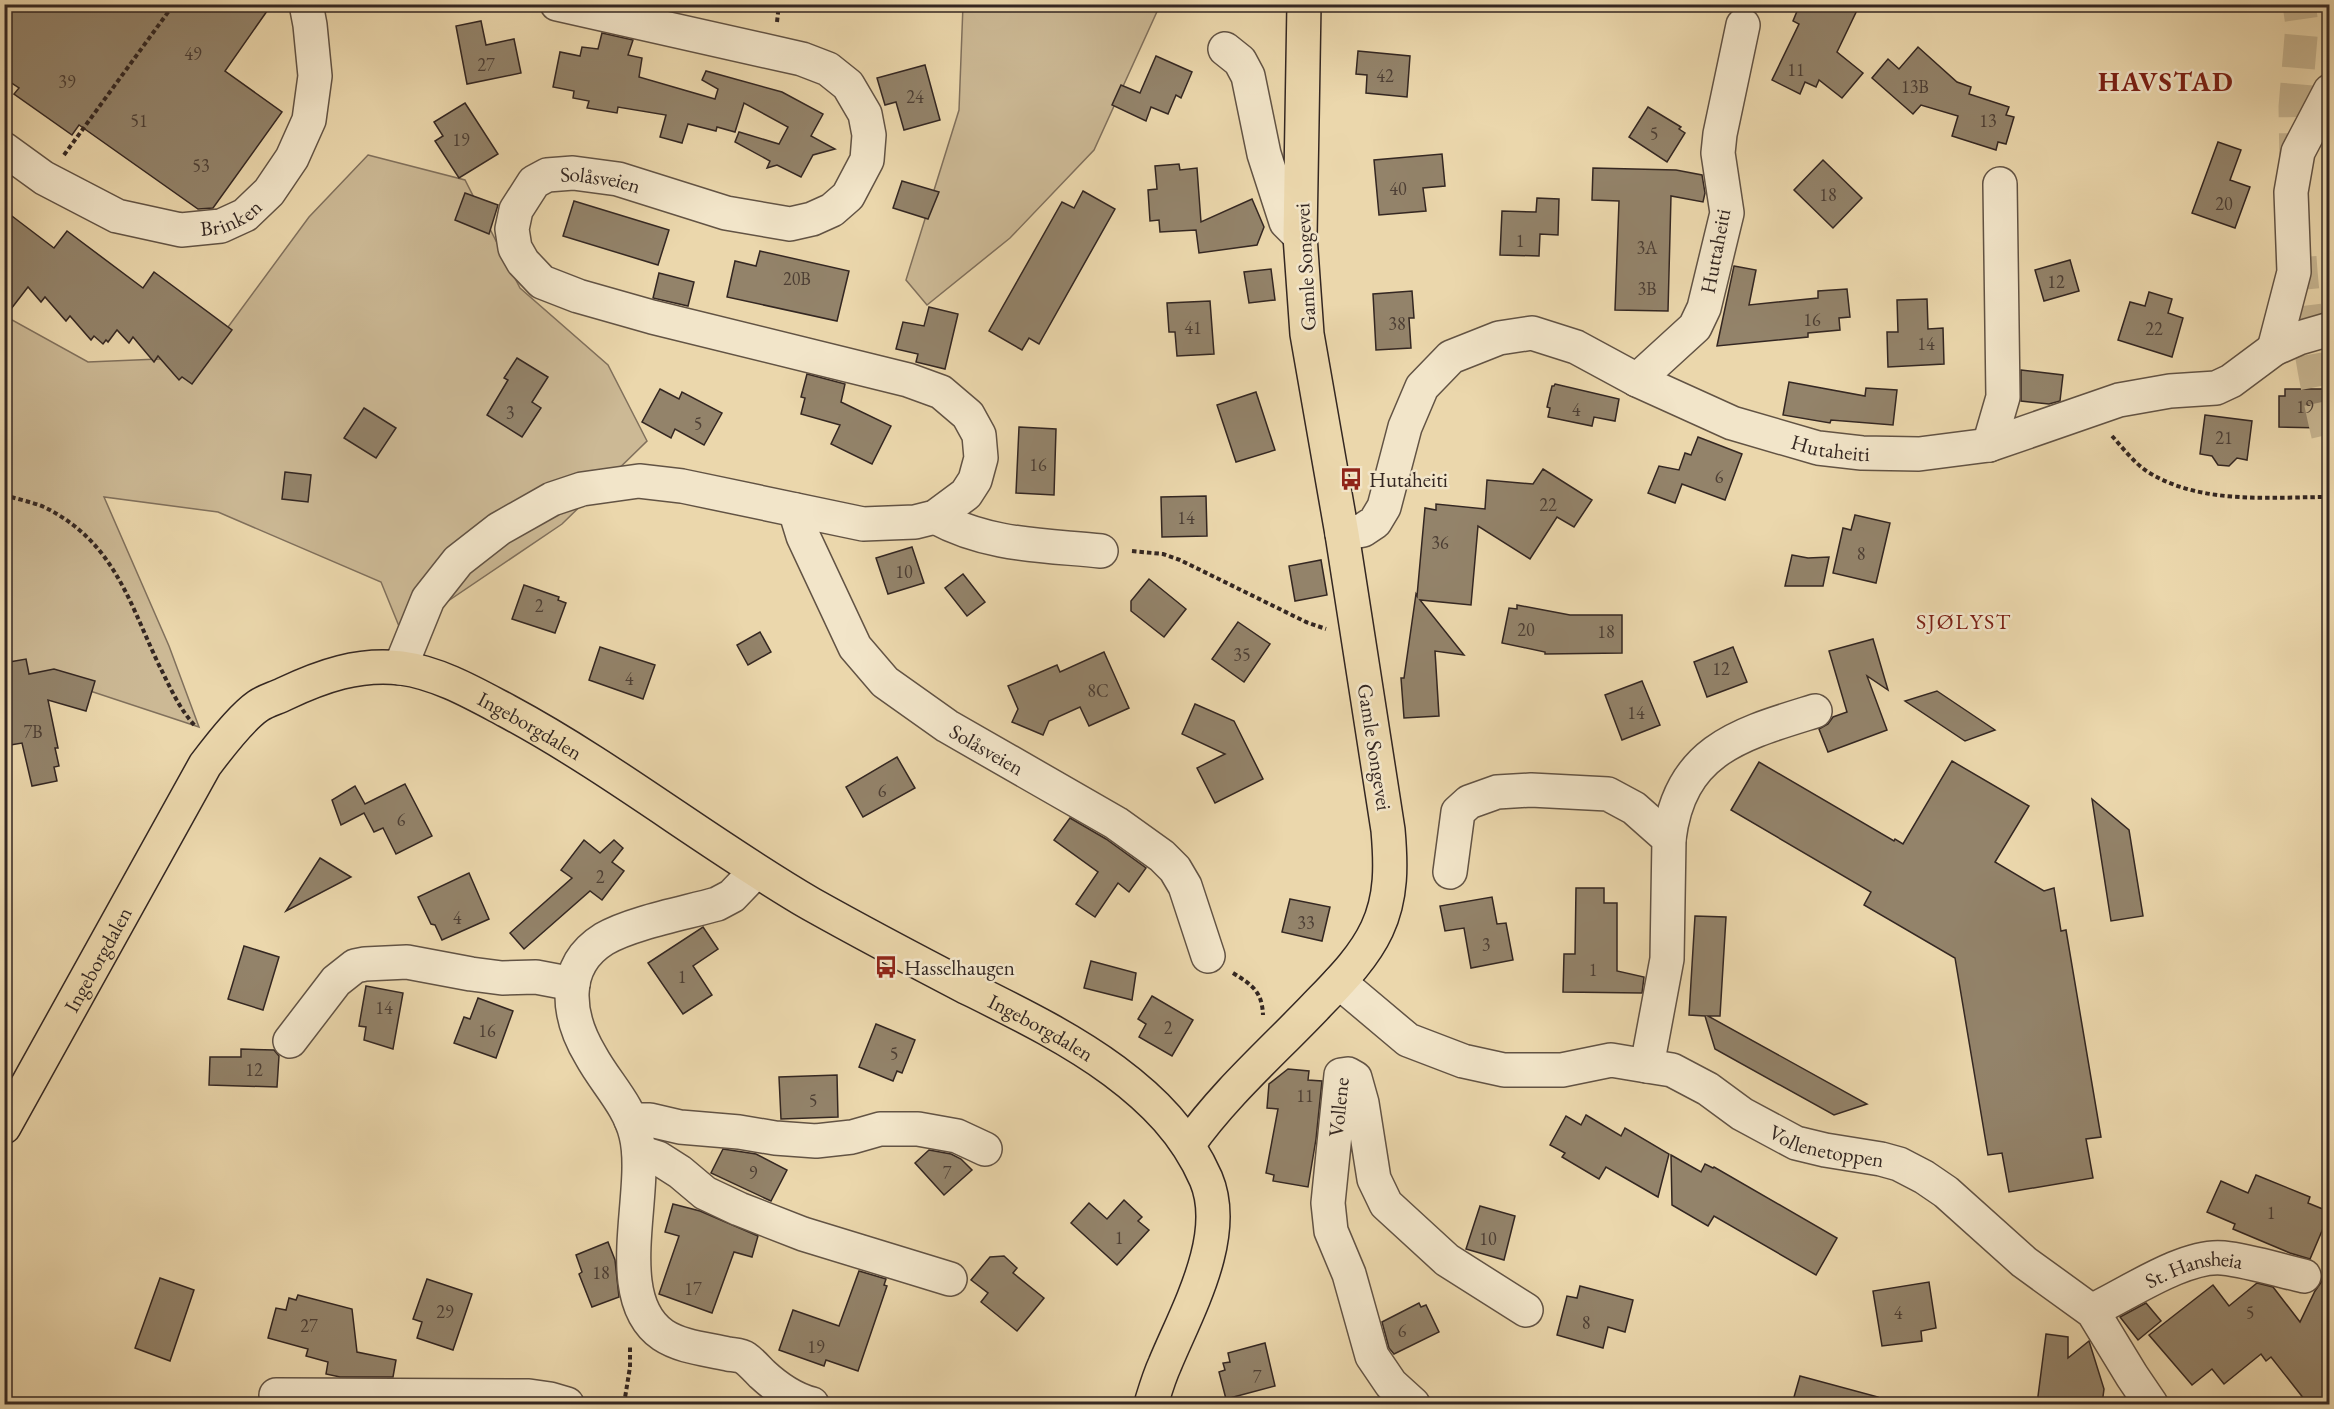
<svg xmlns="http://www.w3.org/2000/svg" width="2334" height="1409" viewBox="0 0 2334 1409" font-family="'EB Garamond',serif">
	<rect width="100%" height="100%" fill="#ebd7ac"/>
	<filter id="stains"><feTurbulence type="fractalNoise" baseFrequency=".00333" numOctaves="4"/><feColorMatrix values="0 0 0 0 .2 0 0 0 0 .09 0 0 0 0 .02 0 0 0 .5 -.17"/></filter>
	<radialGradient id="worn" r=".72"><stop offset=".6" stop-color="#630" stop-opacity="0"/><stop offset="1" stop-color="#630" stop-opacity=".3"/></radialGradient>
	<g fill="#ccb995" stroke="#80705c" stroke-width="1.5">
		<path d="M963,5H1160L1094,150L1010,238L927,305L906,280L959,110Z"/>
		<path d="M368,155L465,180L520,288L608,365L647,441L562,524L420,620L403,636L381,582L218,512L104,497L169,646L199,727L66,683L5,688V316L88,362L206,357L309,217Z"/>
	</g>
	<g fill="#93836a" stroke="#342722" stroke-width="1.5">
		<path d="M4,4H272L225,71L282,112L213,208L198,209L79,125L72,135L14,94L19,88L4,78Z"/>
		<path d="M1800,4H1860L1837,52L1863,73L1842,98L1819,80L1816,87L1805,82L1800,94L1772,80L1799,24L1793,21Z"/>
		<path d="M481,21L486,45L514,39L521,73L467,84L456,26Z"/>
		<path d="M602,33L633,40L628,55L642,58L639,77L715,99L718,89L702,80L706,71L782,92L823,114L811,136L835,149L813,155L801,177L777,165L767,168L770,161L735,142L739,132L779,144L788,127L744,103L735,132L717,127L716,131L688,124L682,143L660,137L666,115L618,107L617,113L587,108L589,101L573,98L574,91L553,87L560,52L580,56L582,47L598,49Z"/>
		<path d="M1918,47L1957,82L1971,87L1969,94L2009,107L2006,115L2014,117L2006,144L1998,142L1996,150L1952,136L1958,116L1921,105L1913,114L1872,78L1888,59L1899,69Z"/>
		<path d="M1358,51L1410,56L1407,97L1366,93L1367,75L1356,74Z"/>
		<path d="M1156,56L1192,72L1181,98L1176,95L1168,114L1151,107L1146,121L1112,105L1121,85L1140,93Z"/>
		<path d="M925,65L940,120L904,130L896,102L885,105L877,78Z"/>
		<path d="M465,103L498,154L459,178L435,141L443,136L434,122Z"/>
		<path d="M1648,107L1681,127L1679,129L1685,133L1667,162L1629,137Z"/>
		<path d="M2218,142L2241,150L2230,180L2250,187L2235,228L2192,213Z"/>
		<path d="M1442,154L1445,186L1423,188L1426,211L1379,215L1374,160Z"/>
		<path d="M1823,160L1862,198L1833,228L1794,190Z"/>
		<path d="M1179,164L1180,170L1197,168L1201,222L1252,199L1264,227L1257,245L1199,253L1196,230L1160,232L1159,220L1150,221L1148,190L1157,189L1155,166Z"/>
		<path d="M1593,168L1676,170L1702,175L1705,193L1703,202L1671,196L1668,311L1615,310L1619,201L1592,200Z"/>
		<path d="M902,181L939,192L928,219L893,208Z"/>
		<path d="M1083,191L1115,209L1039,344L1029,338L1022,350L989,331L1062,202L1074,208Z"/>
		<path d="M465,193L498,205L489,234L455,220Z"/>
		<path d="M1537,198L1559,199L1558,235L1540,234L1539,256L1500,255L1502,211L1536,212Z"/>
		<path d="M574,201L669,230L658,265L563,236Z"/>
		<path d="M4,210L54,248L67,231L143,288L154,272L232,330L192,384L182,377L179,380L158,356L154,362L133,337L129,343L117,330L108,342L106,340L103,344L94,336L91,340L70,316L66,321L45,297L41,302L28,287L4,318Z"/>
		<path d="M760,251L849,271L837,321L727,297L735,261L756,266Z"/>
		<path d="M2070,260L2079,291L2044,301L2035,270Z"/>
		<path d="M1734,266L1756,270L1749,305L1818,298V291L1847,289L1850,317L1839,318L1840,330L1808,333V337L1717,346Z"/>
		<path d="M1271,269L1275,300L1249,303L1244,272Z"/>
		<path d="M659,273L694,282L688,306L653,298Z"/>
		<path d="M1412,291L1414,318H1409L1411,348L1376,350L1373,294Z"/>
		<path d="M2149,292L2172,299L2168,313L2183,318L2172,357L2118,340L2130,302L2145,306Z"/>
		<path d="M1927,299L1928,329L1943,328L1944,364L1888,367L1887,332H1898L1897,300Z"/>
		<path d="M1210,301L1214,354L1177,356L1175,332H1169L1167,303Z"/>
		<path d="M929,307L958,314L945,369L916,362L918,354L896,349L903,322L924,326Z"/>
		<path d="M517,358L548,377L532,402L541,408L522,437L487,415L508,380L504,378Z"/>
		<path d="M2021,370L2063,375L2060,401L2049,404L2021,401Z"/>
		<path d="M807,374L845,384L841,402L891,426L872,464L831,444L840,425L801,414L805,398L801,397Z"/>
		<path d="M1789,382L1865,396L1866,388L1897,390L1893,425L1831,420L1830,423L1783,415Z"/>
		<path d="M1555,384L1619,399L1615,421L1594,417L1592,426L1548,417L1550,408L1547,407L1552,386H1554Z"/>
		<path d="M660,389L679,399L682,392L722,413L704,445L675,429L671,438L642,422Z"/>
		<path d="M2285,389H2324V428L2279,427V396H2285Z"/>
		<path d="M1256,392L1275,450L1236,462L1217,405Z"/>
		<path d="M364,408L396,428L376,458L344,438Z"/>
		<path d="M2205,415L2252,421L2247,460L2237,458L2229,466L2218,465L2212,456L2200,454Z"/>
		<path d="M1019,427L1056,429L1054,495L1016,493Z"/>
		<path d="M1698,437L1742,454L1725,500L1682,484L1675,503L1648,493L1659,466L1679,470L1685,453L1691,455Z"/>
		<path d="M1543,469L1592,500L1574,527L1557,517L1530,559L1478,526L1471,605L1420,600L1464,655L1435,651L1439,716L1404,718L1401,678H1404L1416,594L1417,596L1425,508L1436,510V504L1485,509L1487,480L1533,484Z"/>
		<path d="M285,472L311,475L308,502L282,499Z"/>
		<path d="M1206,496L1207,536L1162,537L1161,497Z"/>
		<path d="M1855,515L1890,523L1876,583L1833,573L1843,528L1851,530Z"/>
		<path d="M912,547L924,583L888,594L876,558Z"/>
		<path d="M1792,555L1808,558L1829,557L1823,586H1785Z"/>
		<path d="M1321,560L1327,595L1295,601L1289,566Z"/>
		<path d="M963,574L985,602L967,616L945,588Z"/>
		<path d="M1149,579L1186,609L1164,637L1131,611V601Z"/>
		<path d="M524,585L559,597L558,600L566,603L555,633L512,619Z"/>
		<path d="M1517,605L1570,615H1622V653L1545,654V652L1502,643L1509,608L1517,609Z"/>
		<path d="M1238,622L1270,644L1244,682L1212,659Z"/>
		<path d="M760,632L771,652L748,665L737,645Z"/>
		<path d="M1873,639L1888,690L1867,676L1887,730L1828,752L1819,729L1828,724L1833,717L1847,712L1829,651Z"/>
		<path d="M600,647L655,665L643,699L589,680Z"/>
		<path d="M1733,647L1747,682L1707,697L1694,662Z"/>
		<path d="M1104,652L1129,708L1089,726L1080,707L1049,721L1043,735L1012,722L1018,709L1008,686L1057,665L1060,672Z"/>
		<path d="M26,659L29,674L54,669L95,681L86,711L48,700L58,748H55L59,766L54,767L57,781L32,786L22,743L4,746V663Z"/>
		<path d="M1642,681L1660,725L1622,740L1605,695Z"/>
		<path d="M1937,691L1995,730L1965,741L1905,701Z"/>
		<path d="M1195,704L1234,721L1263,779L1215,803L1197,768L1225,754L1182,734Z"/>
		<path d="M897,757L915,788L863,817L846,787Z"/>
		<path d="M1952,761L2029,806L1995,862L2044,891L2054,888L2061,931L2066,930L2101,1137L2086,1139L2093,1178L2009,1192L2002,1153L1988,1155L1955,958L1864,905L1871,892L1731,810L1759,762L1894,841L1895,839L1903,844Z"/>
		<path d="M405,784L432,836L396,854L383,828L374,832L364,813L341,825L332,800L355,786L365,804Z"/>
		<path d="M2092,799L2129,830L2143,916L2111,921Z"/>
		<path d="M1070,818L1106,839L1146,868L1129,892L1118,883L1095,917L1076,904L1098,872L1054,840Z"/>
		<path d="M584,840L600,853L614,840L623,848L612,862L624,871L602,900L590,891L524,949L510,933L572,878L561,870Z"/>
		<path d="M320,858L351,877L286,911Z"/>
		<path d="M469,873L489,919L442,940L435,925L431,924L418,897Z"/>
		<path d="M1576,888H1604V903H1617V971L1644,977L1642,993L1563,992L1564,954H1575Z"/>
		<path d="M1492,897L1497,924L1506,923L1513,960L1471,968L1464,928L1445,931L1440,906Z"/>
		<path d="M1290,899L1330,907L1322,941L1282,932Z"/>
		<path d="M1695,916L1726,917L1720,1016H1708L1867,1104L1834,1115L1715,1049L1705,1016L1689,1015Z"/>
		<path d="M703,927L718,949L693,966L712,995L683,1014L648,963Z"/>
		<path d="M244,946L279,957L263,1010L228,999Z"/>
		<path d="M1091,961L1136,973L1132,1000L1084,988Z"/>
		<path d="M366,986L403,993L393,1049L364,1040L366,1027L359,1026Z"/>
		<path d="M1152,996L1193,1020L1172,1056L1139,1037L1146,1024L1138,1019Z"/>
		<path d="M478,998L513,1011L496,1058L454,1043L464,1017L470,1019Z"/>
		<path d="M876,1024L915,1040L902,1073L897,1071L893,1081L859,1067Z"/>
		<path d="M241,1049L274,1050L279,1056L277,1087L209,1085L210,1057H241Z"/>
		<path d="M1288,1069L1309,1071L1308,1080L1322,1081L1316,1139L1308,1187L1273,1181L1274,1175L1266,1173L1278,1109L1267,1108L1269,1084Z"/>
		<path d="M837,1075L838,1117L781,1119L779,1077Z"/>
		<path d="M1586,1115L1621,1136L1625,1128L1669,1154L1658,1197L1606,1167L1599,1179L1562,1157L1565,1153L1550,1145L1566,1116L1581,1125Z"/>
		<path d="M723,1149L756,1154L787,1170L771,1201L711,1173Z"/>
		<path d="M929,1150L951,1154L961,1159L972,1170L944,1195L915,1163Z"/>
		<path d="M1671,1155L1701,1172L1705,1164L1713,1168L1714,1167L1837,1238L1816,1275L1714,1216L1708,1226L1672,1205Z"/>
		<path d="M2256,1175L2310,1197L2308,1203L2330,1212L2310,1259L2290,1253L2233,1229L2235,1224L2207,1212L2221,1181L2248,1193Z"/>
		<path d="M1124,1200L1142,1217L1138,1221L1149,1230L1117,1265L1071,1223L1089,1203L1107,1219Z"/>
		<path d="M673,1204L700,1211L758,1236L752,1257L734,1252L712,1313L659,1294L679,1236L665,1232Z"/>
		<path d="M1480,1206L1515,1216L1504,1260L1466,1249Z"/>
		<path d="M608,1242L615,1260L619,1297L592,1307L579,1274L582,1272L576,1255Z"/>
		<path d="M1004,1256L1017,1268L1013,1273L1044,1298L1017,1331L981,1302L988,1293L971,1280L990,1257Z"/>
		<path d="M2330,1260V1404H2308L2271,1357L2266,1361L2261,1354L2224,1384L2212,1369L2192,1385L2149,1335L2213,1285L2229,1306L2257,1283L2273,1287L2300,1322L2315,1291L2322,1281V1275Z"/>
		<path d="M859,1271L886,1279L884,1285L887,1286L858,1371L826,1360L824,1366L779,1350L793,1310L839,1326Z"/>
		<path d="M160,1278L194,1290L170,1361L135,1348Z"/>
		<path d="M427,1279L472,1294L453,1350L417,1338L422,1322L413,1319Z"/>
		<path d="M1929,1282L1936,1328L1921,1331L1922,1341L1882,1346L1873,1291Z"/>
		<path d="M1580,1286L1633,1300L1625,1332L1608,1327L1603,1348L1557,1335L1567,1296L1577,1298Z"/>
		<path d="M298,1295L352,1309L357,1352L396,1360L393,1377H340L326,1374L328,1362L306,1356L308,1349L268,1338L276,1308L286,1310L289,1298L296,1300Z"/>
		<path d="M1419,1303L1421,1307L1426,1305L1439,1332L1394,1354L1389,1348L1382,1322Z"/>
		<path d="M2146,1303L2161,1321L2138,1340L2120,1317Z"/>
		<path d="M2046,1334L2068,1337V1358L2089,1341L2104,1389L2102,1404H2037Z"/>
		<path d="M1265,1343L1275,1386L1226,1399L1219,1372L1225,1370L1223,1363L1230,1362L1228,1353Z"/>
		<path d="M1800,1376L1878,1397L1877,1404H1792Z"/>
	</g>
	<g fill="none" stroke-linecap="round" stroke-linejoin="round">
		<g stroke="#c6b490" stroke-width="33" stroke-dasharray="33 16" stroke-linecap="butt">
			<path d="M2296,166L2295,107L2302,25L2299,4"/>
			<path d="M2300,257C2304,320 2315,383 2330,444"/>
		</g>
		<g stroke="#625344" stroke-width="36">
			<g id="minor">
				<path d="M1225,49L1240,61L1248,76L1264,154L1286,222L1300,236"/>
				<path id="s1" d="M4,149L44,178L117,216L181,230L221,226L245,215L269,192L292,158L309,120L315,76L310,25L306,4"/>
				<path d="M2274,349L2294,272L2291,192L2298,152L2330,91"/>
				<path d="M1637,380L1695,327L1704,308L1727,213L1718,153L1720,134L1743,25"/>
				<path d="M1989,445L2003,397L2000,184"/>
				<path id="s2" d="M795,510L803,536L855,647L885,682L947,726L1116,823L1162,856L1175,869L1185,886L1208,956"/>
				<path d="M935,517C988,546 1043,545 1101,551"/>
				<path id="s3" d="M1342,534L1363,530L1375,522L1384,507L1405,427L1422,387L1451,357L1499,338L1532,333L1576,347L1637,380L1732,423L1818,448L1862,453L1919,454L1989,445L2119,400L2170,391L2216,388L2231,381L2274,349L2299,338L2330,329"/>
				<path id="s4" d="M400,668L428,599L458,561L499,529L552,499L582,489L639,481L682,486L863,524L915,522L935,517L966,494L975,480L981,458L979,435L968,415L941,392L908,380L652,317L578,296L542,282L523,262L515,248L512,229L516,210L534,182L547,175L573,173L618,179L726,213L790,224L812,219L832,210L848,196L867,160L869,135L865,114L848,85L828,69L802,59L557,4"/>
				<path d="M1669,839C1680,749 1741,734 1815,711"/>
				<path d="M756,871L732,896L717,904C685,913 631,923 604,939C559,967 568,1018 591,1056C605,1082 629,1105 636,1135C650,1191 608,1297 663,1335C681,1347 706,1349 728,1354C733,1355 741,1355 745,1358C751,1362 757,1369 762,1374C776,1387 793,1399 812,1404"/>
				<path d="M1339,982L1408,1040L1463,1061L1504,1070H1562L1611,1060L1647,1066L1667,959L1669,839L1634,808L1608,794L1531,790L1497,792L1469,802L1458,812L1450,872"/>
				<path d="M290,1041L336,981L355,966L365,964L407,962L471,974L502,978L536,977L573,984"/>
				<path id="s5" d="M1647,1066L1672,1070L1708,1089L1742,1114L1796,1143L1825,1150L1881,1159L1899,1164L1924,1177L1946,1192L2024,1262L2093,1312L2132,1376L2151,1404"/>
				<path d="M631,1120H650L680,1127L739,1132L775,1138L816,1141L852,1137L880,1129H918L957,1136L985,1149"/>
				<path d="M639,1152L658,1158L680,1172L705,1193L739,1209L803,1234L950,1279"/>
				<path id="s6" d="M2093,1312L2101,1306C2133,1290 2188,1254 2223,1258C2250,1261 2278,1270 2304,1276"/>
				<path d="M276,1395L529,1396L550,1399L567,1404"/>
				<path id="s7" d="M1413,1404L1391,1384L1372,1356L1349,1274L1331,1231L1328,1203L1341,1075L1348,1074L1355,1078L1362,1103L1374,1179L1386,1204L1447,1260L1526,1310"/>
			</g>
		</g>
		<g stroke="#342722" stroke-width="36">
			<g id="major">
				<path id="s8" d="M4,1127L205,765C217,749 242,717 258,706C265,701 276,698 284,694C322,676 359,663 401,668C439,673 475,694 507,711C613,768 708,844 811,904C861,932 912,959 964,986C1014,1011 1068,1037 1114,1071C1153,1100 1186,1133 1206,1179C1230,1236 1187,1311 1165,1364C1159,1377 1155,1391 1151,1404"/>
				<path d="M1188,1145C1224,1094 1272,1052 1315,1007C1338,983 1363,959 1377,929C1392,897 1391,864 1388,830L1342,534L1307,334L1300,236L1304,4"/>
			</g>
		</g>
		<g stroke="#342722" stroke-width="4" stroke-dasharray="4.5 3" stroke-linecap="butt">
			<path d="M777,22L779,4"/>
			<path d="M64,155L174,4"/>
			<path d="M2112,436C2123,448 2134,463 2148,472C2201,505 2270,497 2330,497"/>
			<path d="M4,495C17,499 32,502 44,507C113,541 128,599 158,663C169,685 179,709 196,727"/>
			<path d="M1132,551L1163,554L1180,560L1306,622L1326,629"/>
			<path d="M1233,973C1252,985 1262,991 1263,1015"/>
			<path d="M624,1404L630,1367V1346"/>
		</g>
		<use href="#minor" stroke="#f2e5c9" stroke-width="33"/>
		<use href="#major" stroke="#ebd7ac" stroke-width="33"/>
	</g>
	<defs>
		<g id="bus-bare" transform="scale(1.8)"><path d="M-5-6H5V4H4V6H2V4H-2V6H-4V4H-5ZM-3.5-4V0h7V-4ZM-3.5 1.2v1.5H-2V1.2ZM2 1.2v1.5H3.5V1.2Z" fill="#8f2418" stroke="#f2e5c9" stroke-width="2.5" paint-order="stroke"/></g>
	</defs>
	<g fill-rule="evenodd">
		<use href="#bus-bare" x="1351" y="479"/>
		<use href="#bus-bare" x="886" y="967"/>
	</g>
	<g text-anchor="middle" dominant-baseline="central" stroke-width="5" stroke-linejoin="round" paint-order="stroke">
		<g font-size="18" fill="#4c3e34">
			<text x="193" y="53">49</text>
			<text x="486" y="64">27</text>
			<text x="1796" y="69">11</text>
			<text x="1385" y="75">42</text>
			<text x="67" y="81">39</text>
			<text x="1915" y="86">13B</text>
			<text x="915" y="96">24</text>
			<text x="139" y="120">51</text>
			<text x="1988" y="120">13</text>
			<text x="1654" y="133">5</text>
			<text x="461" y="139">19</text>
			<text x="201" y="165">53</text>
			<text x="1398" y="188">40</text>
			<text x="1828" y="194">18</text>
			<text x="2224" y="203">20</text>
			<text x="1520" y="240">1</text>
			<text x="1647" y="247">3A</text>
			<text x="797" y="278">20B</text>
			<text x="2056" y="281">12</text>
			<text x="1647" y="288">3B</text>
			<text x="1812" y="319">16</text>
			<text x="1397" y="323">38</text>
			<text x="1193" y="327">41</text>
			<text x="2154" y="328">22</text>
			<text x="1926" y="343">14</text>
			<text x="2305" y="406">19</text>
			<text x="1576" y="409">4</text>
			<text x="510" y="412">3</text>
			<text x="698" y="423">5</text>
			<text x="2224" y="437">21</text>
			<text x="1038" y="464">16</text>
			<text x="1719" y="476">6</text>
			<text x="1548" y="504">22</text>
			<text x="1186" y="517">14</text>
			<text x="1440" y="542">36</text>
			<text x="1861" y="553">8</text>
			<text x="904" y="571">10</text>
			<text x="539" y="605">2</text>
			<text x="1526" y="629">20</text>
			<text x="1606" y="631">18</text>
			<text x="1242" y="654">35</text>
			<text x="1721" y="668">12</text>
			<text x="629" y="678">4</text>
			<text x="1098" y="690">8C</text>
			<text x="1636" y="712">14</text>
			<text x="33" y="731">7B</text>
			<text x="882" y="790">6</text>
			<text x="401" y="819">6</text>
			<text x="600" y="876">2</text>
			<text x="457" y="917">4</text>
			<text x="1306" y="922">33</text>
			<text x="1486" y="944">3</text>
			<text x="1593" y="969">1</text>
			<text x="682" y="976">1</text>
			<text x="384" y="1007">14</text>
			<text x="1168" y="1027">2</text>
			<text x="487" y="1030">16</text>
			<text x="894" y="1053">5</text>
			<text x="254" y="1069">12</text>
			<text x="1305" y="1095">11</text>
			<text x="813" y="1100">5</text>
			<text x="753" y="1172">9</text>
			<text x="947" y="1172">7</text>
			<text x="2271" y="1212">1</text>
			<text x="1119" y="1237">1</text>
			<text x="1488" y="1238">10</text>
			<text x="601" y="1272">18</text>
			<text x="693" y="1288">17</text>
			<text x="445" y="1311">29</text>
			<text x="1898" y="1312">4</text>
			<text x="2250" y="1312">5</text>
			<text x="1586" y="1322">8</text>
			<text x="309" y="1325">27</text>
			<text x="1402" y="1330">6</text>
			<text x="816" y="1346">19</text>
			<text x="1257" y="1376">7</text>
		</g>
		<g font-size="21" fill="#342722" stroke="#f2e5c9">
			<text stroke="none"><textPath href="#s4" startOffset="1384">Solåsveien</textPath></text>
			<text stroke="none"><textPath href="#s1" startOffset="249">Brinken</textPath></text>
			<text transform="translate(1715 251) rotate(-79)">Huttaheiti</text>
			<text transform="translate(1305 267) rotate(-93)">Gamle Songevei</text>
			<text stroke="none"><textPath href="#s3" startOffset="628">Hutaheiti</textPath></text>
			<text stroke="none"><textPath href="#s8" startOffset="786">Ingeborgdalen</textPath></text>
			<text transform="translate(1375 747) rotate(81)">Gamle Songevei</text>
			<text stroke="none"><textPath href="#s2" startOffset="318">Solåsveien</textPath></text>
			<text stroke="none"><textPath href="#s8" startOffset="192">Ingeborgdalen</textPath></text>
			<text stroke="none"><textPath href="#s8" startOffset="1380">Ingeborgdalen</textPath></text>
			<text stroke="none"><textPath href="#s7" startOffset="320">Vollene</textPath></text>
			<text stroke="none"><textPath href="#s5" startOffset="200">Vollenetoppen</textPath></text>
			<text stroke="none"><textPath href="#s6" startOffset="112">St. Hansheia</textPath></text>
		</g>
		<g font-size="21" fill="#342722" stroke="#f2e5c9" text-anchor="start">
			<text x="1369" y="479">Hutaheiti</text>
			<text x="904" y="967">Hasselhaugen</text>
		</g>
		<g font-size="22" letter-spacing="1.5" fill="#7a1f14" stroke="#f2e5c9">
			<text x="1964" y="621">SJØLYST</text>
		</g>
		<g font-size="27" font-weight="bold" letter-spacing="1.5" fill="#7a1f14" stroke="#f2e5c9">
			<text x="2166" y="81">HAVSTAD</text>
		</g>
	</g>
	<rect width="2334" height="1409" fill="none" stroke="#ebd7ac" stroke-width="24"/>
	<rect x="6" y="6" width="2322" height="1397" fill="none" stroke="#342722" stroke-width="3"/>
	<rect x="12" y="12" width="2310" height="1385" fill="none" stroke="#342722" stroke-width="1.5"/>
	<rect width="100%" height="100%" filter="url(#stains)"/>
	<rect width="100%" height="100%" fill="url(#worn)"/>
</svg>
